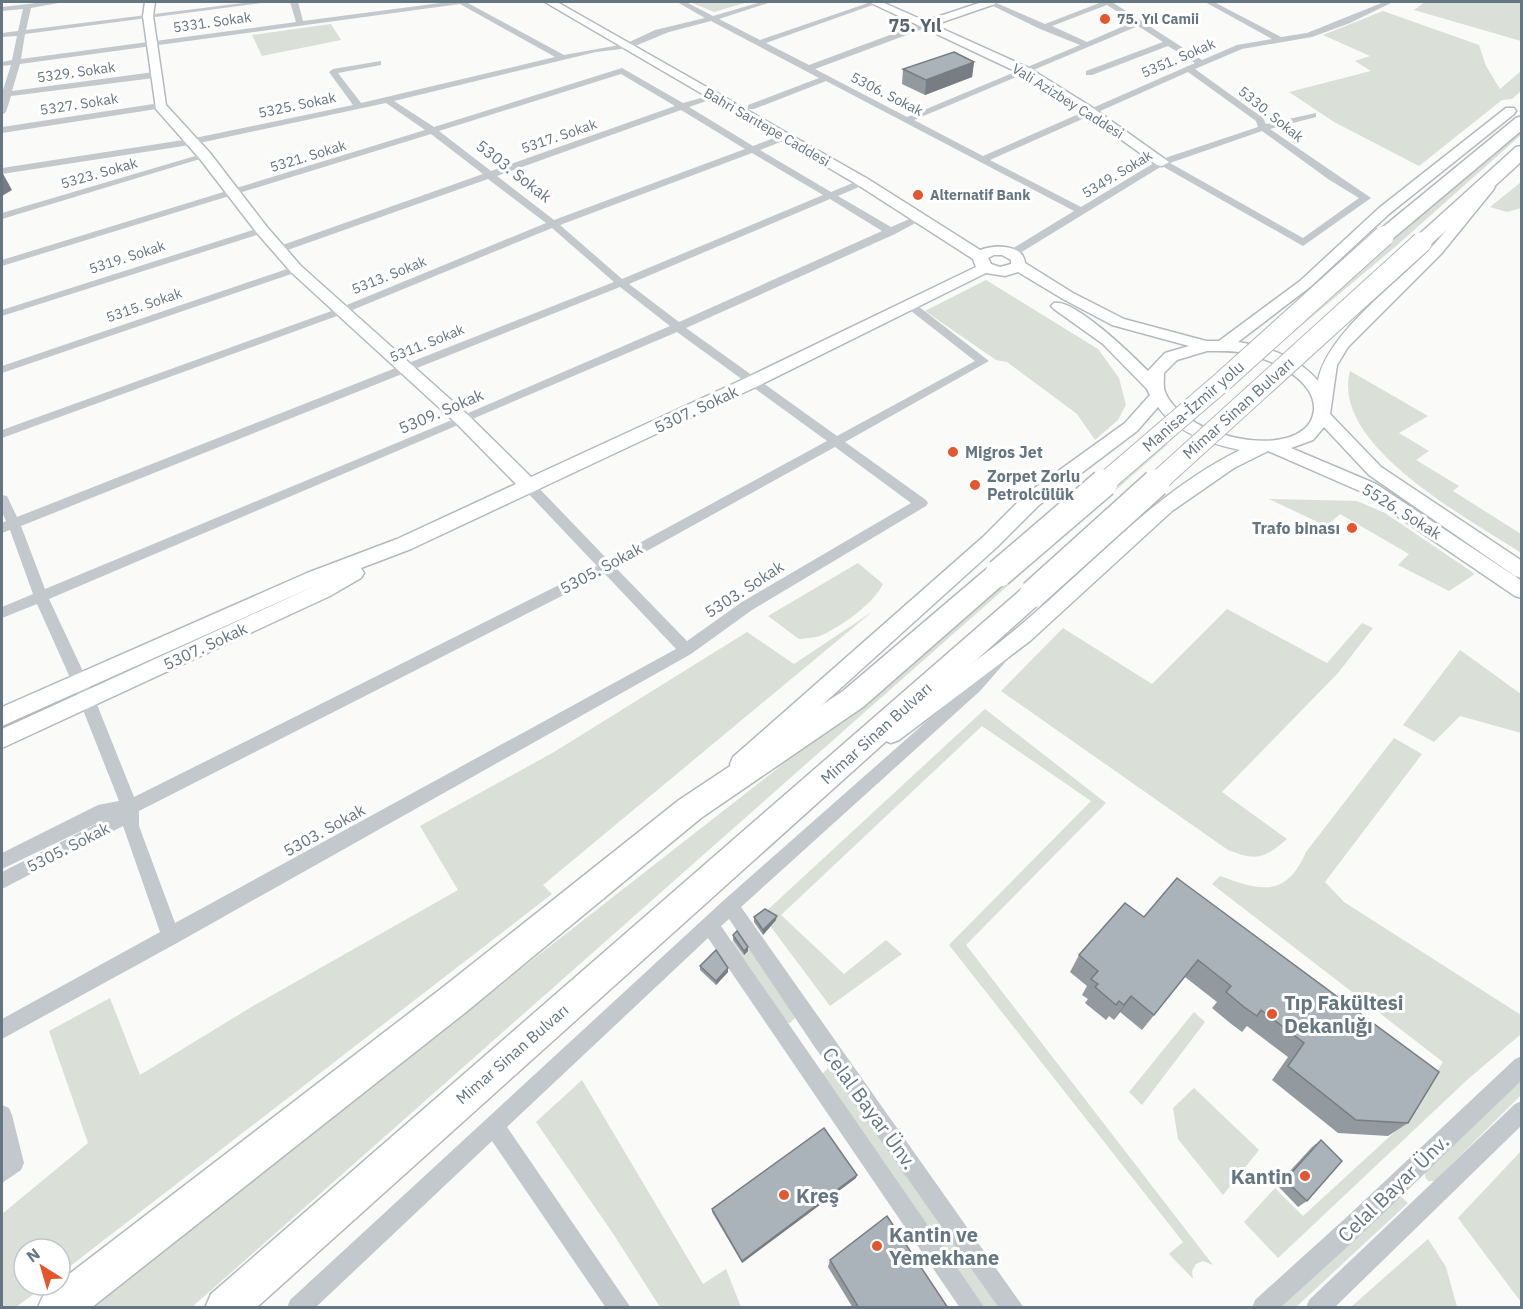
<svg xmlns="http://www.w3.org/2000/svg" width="1523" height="1309" viewBox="0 0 1523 1309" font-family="'IBM Plex Sans',sans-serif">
	<rect width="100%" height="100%" fill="#fafaf8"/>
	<g fill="#dadfd7">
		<path d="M690,2H748L714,12Z"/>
		<path d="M1425,2H1521V41L1414,10Z"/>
		<path d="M1383,11L1479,45L1486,66L1500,89L1521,71V91L1512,99L1502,100L1419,166L1334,122L1289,92L1371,71L1355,61L1370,56L1323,35Z"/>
		<path d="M331,24L341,40L262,56L252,35Z"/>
		<path d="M1521,127V135L1395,247L1288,337L1281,333Z"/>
		<path d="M1521,182V208L1507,212L1490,207Z"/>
		<path d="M986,280L1098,349L1119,378L1126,405L1118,420L1095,440L1077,414L1007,362L996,360L925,311Z"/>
		<path d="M1350,371L1428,416L1399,433L1429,451L1416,460L1459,486L1453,491L1521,534V553C1470,519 1330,446 1350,371Z"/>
		<path d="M1160,439L1168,444L192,1307L87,1308L773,772Z"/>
		<path d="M1269,499L1357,501L1385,513L1475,574L1449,591L1398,565L1409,554L1340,514L1326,526Z"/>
		<path d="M858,563L883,584C874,603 842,626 822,635C816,638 806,638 799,639L768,616Z"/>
		<path d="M1227,609L1327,663L1362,623L1373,628L1338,673L1222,792L1287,839C1264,859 1257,861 1228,850L1001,691L1063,628L1152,684Z"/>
		<path d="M872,612L543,885L552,894L60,1274V1249H24V1285H46L16,1307H2V1214L88,1143L49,1031L110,998L140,1075L253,1006L458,890L420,826L554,752L747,632L794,664Z"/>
		<path d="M1460,650L1521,694V733L1460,716L1434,742L1403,725Z"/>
		<path d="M985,709L1106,803L966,945L1213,1265L1203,1261L1196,1264L1192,1271L1193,1279L1169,1254L1183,1242L949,945L1091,801L982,726L781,915L844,974L886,940L902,954L830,1006L762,915Z"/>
		<path d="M1394,738L1422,754L1325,882L1344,902L1521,1015V1034L1467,1080L1278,1258L1244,1222L1275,1188L1303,1216L1400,1127L1443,1062L1212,884L1220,876C1261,891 1286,898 1306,852Z"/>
		<path d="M742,936L797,1016L790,1023H786L731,942Z"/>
		<path d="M1194,1012L1205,1022L1142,1105L1129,1092Z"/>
		<path d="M828,1068L833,1070L1002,1307H984L822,1074Z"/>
		<path d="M1521,1078V1095L1435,1181H1428L1425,1177V1172Z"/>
		<path d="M582,1080L703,1284L726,1269L741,1307H660L612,1232L536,1122Z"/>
		<path d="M1194,1088L1259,1150L1223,1195L1178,1139L1173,1108Z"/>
		<path d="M1521,1151V1302L1458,1218Z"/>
		<path d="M1399,1195L1408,1203L1296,1307L1280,1308Z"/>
		<path d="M1428,1239L1446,1267L1457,1307H1351Z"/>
	</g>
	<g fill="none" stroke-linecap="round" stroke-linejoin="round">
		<g stroke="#b3babf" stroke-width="3">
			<g id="secondary">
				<path d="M145,2H155L153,16L166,105L210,153L267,227L301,266L469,416L531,477L748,377L976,267L973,259L858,185L545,2H557L868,179L980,250C993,245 1023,243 1025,263L1073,293L1124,319L1206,341H1219L1300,281L1379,208L1506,108H1514L1516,111L1514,114L1389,214L1310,287L1238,342C1266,346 1299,358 1318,381C1327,333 1397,284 1430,249C1449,228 1466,205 1483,184H1493L1495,187L1493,190L1441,254L1348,347L1337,365L1330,414L1381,467L1522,561V578L1515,576L1369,475L1324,427L1313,440L1291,448L1376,484L1522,581V598L1515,596L1362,492L1268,451L1234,468L1172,511L1030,641L899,740L891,743L883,740L880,734L883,728C927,694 973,665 1016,629C1089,568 1153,493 1240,450C1211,444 1176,433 1158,407L1137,431L1039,505L997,547L749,771L741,774L733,771L730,764L733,757L983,537L1025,495L1125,423L1150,395L1147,389L1103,344L1054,309L1051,306L1054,303C1074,298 1133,356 1148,371L1165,353L1189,346L1112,325L1063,299L1018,272L1005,276L986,273L760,385L411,549L361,568L364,573L361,578L330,596L2,748V729L319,584L2,726V707L307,573L397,539L516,484L457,424L291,272L257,233L200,159L156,109L143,16ZM994,255H1002L1011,260V264L1000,267L991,264L988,258ZM1207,351C1221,351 1235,350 1248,354C1272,360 1316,380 1314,410C1313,418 1310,425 1303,430C1270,456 1181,432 1165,392C1163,387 1164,379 1164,373L1177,360Z"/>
				<path d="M869,2H882L925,21L982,2H996L995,4L934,25L1029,68L1093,108L1169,162L1162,166L1157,165L1085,114L1021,74Z"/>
			</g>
		</g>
		<g stroke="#b4b9bd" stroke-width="3">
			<g id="highway">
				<path d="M1522,116V130L1391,240H1377L1375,236L1377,232L1516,118Z"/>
				<path d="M1522,146V161L1429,246H1415L1413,242L1415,238L1516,147Z"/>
				<path d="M999,564L1008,566L1012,573L1008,580L863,707L701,818L466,1012L91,1308H38C42,1297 47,1285 60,1285V1281L442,988L679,800L843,691L990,566Z"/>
				<path d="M1033,584L1042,587L1046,594L1042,601L256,1308H205L211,1294L1024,587Z"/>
			</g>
		</g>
		<g fill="#c3c8cc" fill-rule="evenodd">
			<path d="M45,2H64L31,8L26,30L251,2H269L25,34L21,59L296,22L290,2H298L303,21L448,2H466L564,55L625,44L655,30L705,18L677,2H686L713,16L761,2H771L719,19L760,40L871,2H881L766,43L809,65L922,23H928V27L815,69L907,117L1080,45L1040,29L985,2H994L1045,24L1102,2H1112L1202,60L1237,45L1272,39L1205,2H1214L1281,37L1307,33L1384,2H1393L1350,23L1312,37L1242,49L1195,69L1263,118L1266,124L1316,113V117L1270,129L1371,198L1303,246L1162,166L1015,256H1007V252L1074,211L826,81L754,109H748V105L819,78L711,21L669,32L630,48L596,52L394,101L434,127L622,68L683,103L715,94V98L689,107L753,146L782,135H788V139L760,150L831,192L860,180H866V184L838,196L891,227L914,217L923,219L895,234L686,328L837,436L975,361L906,307V303H914L989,361L845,442L926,500L928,503L926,506L752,610L691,654L177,943L2,1039V1019L160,932L123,826L2,889V872L110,817L2,869V853L98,805L119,801L72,682L37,604L2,618V607L33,594L10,530L2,533V523L6,521L2,512V495L7,496L17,517L614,282L552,228L345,313L2,438V430L337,309L546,223L488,179L282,252H274V248L483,174L431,134L2,266V260L425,130L386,103L190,145L2,174V168L190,139L353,105L329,72L333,69L381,61V65L338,73L361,103L555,57L460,4L20,64L12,91L154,72L158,75L154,78L11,96L6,112L2,115V93L11,65L2,66V62L12,60L17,36L2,37V33L18,31L23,9L2,11V7ZM1107,5L1133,22L1087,42L1052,26ZM1138,26L1163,42L1086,71V75H1092L1168,46L1195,63L983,156L914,120ZM1188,72L1256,121L1258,127L1159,160L1081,207L990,160ZM621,74L675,106L491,171L439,131ZM681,110L745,149L554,220L497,176ZM1262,131L1328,179L1359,198L1303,238L1170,163ZM752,153L823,195L622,279L560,225ZM830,199L882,231L679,322L629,284ZM620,287L670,326L459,417L45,589L21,526ZM677,332L827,441L608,560L534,483H524L522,486L524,489L597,566L134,797L88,682L49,599ZM835,447L911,503L742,602L687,641L616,568ZM605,574L676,649L175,923L139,826V811Z"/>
			<path d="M160,103L164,106L163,108L2,133V127Z"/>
			<path d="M202,154L210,156L2,219V213Z"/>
			<path d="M262,227L266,228V232L2,316V310Z"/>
			<path d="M296,266L301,269L300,271L2,373V366Z"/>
			<path d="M1001,652L1006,654L1009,658L980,691L741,907L1024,1308H999L814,1046L729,919L721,926L985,1308H960L708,938L507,1127L631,1308H606L492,1141L315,1308H287L290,1300L724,900L970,683L996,654Z"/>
			<path d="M1522,1056V1080L1366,1230L1280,1308H1252L1255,1300L1350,1214L1515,1059Z"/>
			<path d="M1522,1101V1125L1334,1308H1306L1309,1300L1515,1104Z"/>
			<path d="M2,1105L9,1108L12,1115L24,1163L21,1170L2,1183Z"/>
		</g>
		<use href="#secondary" fill="#fff" fill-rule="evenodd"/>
		<use href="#highway" fill="#fff" fill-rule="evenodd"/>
		<g stroke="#b4b9bd" stroke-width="22" stroke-linecap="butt">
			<g id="highway-bridge-far1">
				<path d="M1102,485L1223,381L1384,236"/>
				<path d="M1154,485L1422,242"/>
			</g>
		</g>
		<g stroke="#b4b9bd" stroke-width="30" stroke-linecap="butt">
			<g id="highway-bridge">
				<path d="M999,573L1104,483"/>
				<path d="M1033,594L1156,483"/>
			</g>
		</g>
		<use href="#highway-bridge-far1" stroke="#fff" stroke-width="20"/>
		<use href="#highway-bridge" stroke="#fff" stroke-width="27"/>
	</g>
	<g fill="#929a9f">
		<path d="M974,62L972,77L925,95L902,84L903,69Z"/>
		<path d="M1125,903L1408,1123L1388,1136L1338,1133L1272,1080L1288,1057L1247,1026L1242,1032L1230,1023L1212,1008L1217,1002L1185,977L1142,1030L1120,1012L1114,1020L1109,1016L1106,1020L1085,1003L1088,999L1082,995L1087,986L1070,972L1079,955Z"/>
		<path d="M754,917L776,920L763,935L754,922Z"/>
		<path d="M733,935L748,947V951L744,955L733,940Z"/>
		<path d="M700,966L728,972L716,985L700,970Z"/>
		<path d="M1321,1140L1307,1201L1298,1207L1277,1185L1312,1147Z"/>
		<path d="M856,1178L742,1263L712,1212V1209Z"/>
		<path d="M830,1260L948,1308H853L828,1267Z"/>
	</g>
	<g fill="#777d82">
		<path d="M974,62L972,77L925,95L926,80Z"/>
		<path d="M2,172L12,190L2,196Z"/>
		<path d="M777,916L776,920L763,935V930Z"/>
		<path d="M748,947V951L744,955V951Z"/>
		<path d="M728,968V972L716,985V981Z"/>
		<path d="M1131,996L1120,1012L1114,1020L1124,1005Z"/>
		<path d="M857,1175L856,1178L742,1263V1261Z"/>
	</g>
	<g fill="#aab3b9" stroke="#777d82" stroke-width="1.5">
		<path d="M954,52L974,62L926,80L903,69Z"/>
		<path d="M1177,878L1439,1072L1408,1123L1356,1120L1288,1066L1304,1043L1261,1010L1257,1016L1244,1007L1226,992L1231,986L1198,960L1154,1015L1131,996L1124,1005L1119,1001L1116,1005L1095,987L1098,984L1091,979L1098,971L1079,955L1125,903L1144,917Z"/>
		<path d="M765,909L777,916L763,930L754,917Z"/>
		<path d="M737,931L748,947L744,951L733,935Z"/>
		<path d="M716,950L728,968L716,981L700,966Z"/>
		<path d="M824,1128L857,1175L742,1261L712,1209Z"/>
		<path d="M1321,1140L1342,1161L1307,1201L1285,1180Z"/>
		<path d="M887,1216L948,1308H859L830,1260Z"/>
	</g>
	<g fill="#e4572e" stroke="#fff" stroke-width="2">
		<circle cx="1105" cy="19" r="6"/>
		<circle cx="918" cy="195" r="6"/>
		<circle cx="953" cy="452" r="6"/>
		<circle cx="975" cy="485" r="6"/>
		<circle cx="1352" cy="528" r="6"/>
		<circle cx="1272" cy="1014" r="6"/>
		<circle cx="1305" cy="1176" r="6"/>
		<circle cx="784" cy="1195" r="6"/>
		<circle cx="877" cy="1246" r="6"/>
	</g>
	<g text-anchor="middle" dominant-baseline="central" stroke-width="6" stroke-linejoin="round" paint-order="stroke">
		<g font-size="14" font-weight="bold" fill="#657683" stroke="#fff" text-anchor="start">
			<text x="1117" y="19">75. Yıl Camii</text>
			<text x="930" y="195">Alternatif Bank</text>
		</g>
		<g font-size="14" fill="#657683" stroke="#fff">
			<text transform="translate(212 22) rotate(-8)">5331. Sokak</text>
			<text transform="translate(1178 58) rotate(-23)">5351. Sokak</text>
			<text transform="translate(76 72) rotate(-8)">5329. Sokak</text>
			<text transform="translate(887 94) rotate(27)">5306. Sokak</text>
			<text transform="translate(1068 101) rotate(32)">Vali Azizbey Caddesi</text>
			<text transform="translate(79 104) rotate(-9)">5327. Sokak</text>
			<text transform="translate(297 105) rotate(-12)">5325. Sokak</text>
			<text transform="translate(1271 114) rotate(39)">5330. Sokak</text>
			<text transform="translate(767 127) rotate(30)">Bahri Sarıtepe Caddesi</text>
			<text transform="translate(559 136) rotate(-19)">5317. Sokak</text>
			<text transform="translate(308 156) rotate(-17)">5321. Sokak</text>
			<text transform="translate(99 173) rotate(-16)">5323. Sokak</text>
			<text transform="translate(1117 174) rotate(-31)">5349. Sokak</text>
			<text transform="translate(127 257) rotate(-18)">5319. Sokak</text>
			<text transform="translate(389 275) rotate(-22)">5313. Sokak</text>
			<text transform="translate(144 305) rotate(-19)">5315. Sokak</text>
			<text transform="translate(427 343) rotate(-22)">5311. Sokak</text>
		</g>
		<g font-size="16" fill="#657683" stroke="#fff">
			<text transform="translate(514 171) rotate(38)">5303. Sokak</text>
			<text transform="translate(1193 406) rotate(-41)">Manisa-İzmir yolu</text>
			<text transform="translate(1238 408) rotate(-42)">Mimar Sinan Bulvarı</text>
			<text transform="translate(696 409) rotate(-25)">5307. Sokak</text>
			<text transform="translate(441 411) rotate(-23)">5309. Sokak</text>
			<text transform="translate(1402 511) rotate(32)">5526. Sokak</text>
			<text transform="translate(601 568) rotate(-28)">5305. Sokak</text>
			<text transform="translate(744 589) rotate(-33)">5303. Sokak</text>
			<text transform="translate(205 646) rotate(-25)">5307. Sokak</text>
			<text transform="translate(876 733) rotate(-42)">Mimar Sinan Bulvarı</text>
			<text transform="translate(324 830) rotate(-29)">5303. Sokak</text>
			<text transform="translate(68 847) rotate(-27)">5305. Sokak</text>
			<text transform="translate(512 1054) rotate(-41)">Mimar Sinan Bulvarı</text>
		</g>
		<g font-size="16" font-weight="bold" fill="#657683" stroke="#fff" text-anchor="start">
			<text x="965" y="452">Migros Jet</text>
			<text x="987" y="476">Zorpet Zorlu<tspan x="987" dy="18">Petrolcülük</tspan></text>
			<text x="1340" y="528" text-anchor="end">Trafo binası</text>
		</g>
		<g font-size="18" font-weight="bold" fill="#57646e" stroke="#fff">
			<text x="915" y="25">75. Yıl</text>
		</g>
		<g font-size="20" font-weight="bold" fill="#657683" stroke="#fff" text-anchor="start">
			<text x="1284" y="1002">Tıp Fakültesi<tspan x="1284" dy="23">Dekanlığı</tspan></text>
			<text x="1293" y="1176" text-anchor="end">Kantin</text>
			<text x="796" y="1195">Kreş</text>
			<text x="889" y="1234">Kantin ve<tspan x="889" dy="23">Yemekhane</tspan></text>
		</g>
		<g font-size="20" fill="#657683" stroke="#fff">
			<text transform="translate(870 1108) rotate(54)">Celal Bayar Ünv.</text>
			<text transform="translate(1393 1188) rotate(-44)">Celal Bayar Ünv.</text>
		</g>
	</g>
	<rect width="1523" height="1309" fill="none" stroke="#657683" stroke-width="6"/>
	<g transform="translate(42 1267) rotate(323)"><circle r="28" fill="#ffffff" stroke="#c1c8cd" stroke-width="1.5"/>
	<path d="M0-4.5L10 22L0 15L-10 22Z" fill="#e4572e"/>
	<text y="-9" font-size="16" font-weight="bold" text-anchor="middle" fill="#657683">N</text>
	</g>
</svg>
